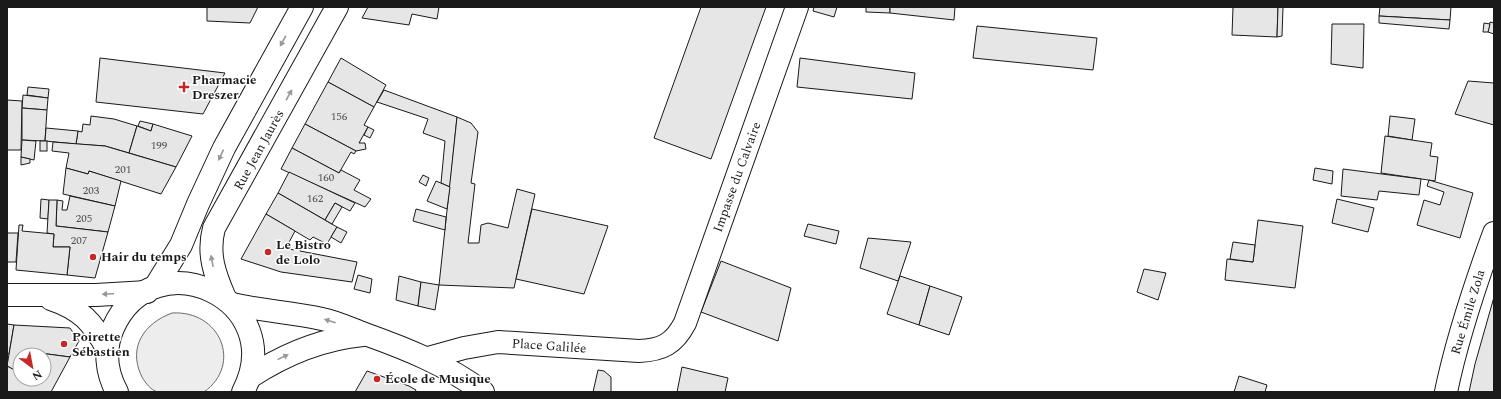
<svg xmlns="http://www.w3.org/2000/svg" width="1501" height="399" viewBox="0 0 1501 399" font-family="Spectral,serif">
	<rect width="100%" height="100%" fill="#fff"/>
	<path fill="#ededed" stroke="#6a6a6a" d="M172,313C220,310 243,364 204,392C196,392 160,394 155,391C149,388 144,381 141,375C128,346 145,323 172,313Z"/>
	<g fill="#e6e6e6" stroke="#1a1a1a">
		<path d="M207,7H258L250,23L207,21Z"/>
		<path d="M368,7H439L437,19L412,14L409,25L362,18Z"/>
		<path d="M701,7H766L711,159L654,138Z"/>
		<path d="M814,7H837L834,17L813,11Z"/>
		<path d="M866,7H890V13L866,12Z"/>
		<path d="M890,7H955L954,20L890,13Z"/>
		<path d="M1233,7H1278L1277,37L1232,35Z"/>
		<path d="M1278,7H1283L1282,36L1277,37Z"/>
		<path d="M1380,7H1451L1450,20L1379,16Z"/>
		<path d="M1379,16L1450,20L1449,29L1379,23Z"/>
		<path d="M1490,22L1494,23V34L1488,32Z"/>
		<path d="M1484,23L1490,24L1488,32H1483Z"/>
		<path d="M1332,24H1364L1363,68L1331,64Z"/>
		<path d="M977,26L1097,38L1093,70L973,58Z"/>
		<path d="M100,58L149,64L225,73L203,114L96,102Z"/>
		<path d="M341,58L386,85L374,107L328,82Z"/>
		<path d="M800,58L915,73L912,99L797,87Z"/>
		<path d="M1468,81L1494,83V125L1455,114Z"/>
		<path d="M328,82L374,107L364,125L368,127L359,143H365L366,149L356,151L305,124Z"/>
		<path d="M28,87L49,89L48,98L27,95Z"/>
		<path d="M384,90L457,117L450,187L441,183L445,141L423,133L428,119L377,102Z"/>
		<path d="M23,95L48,98L47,110L22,108Z"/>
		<path d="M7,100L22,101L21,150H7Z"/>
		<path d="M22,108L47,110L45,141L22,140Z"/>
		<path d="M91,116L114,119L137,126L129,153L105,146L76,144L78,131L82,132L83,124L90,125Z"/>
		<path d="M1390,116L1415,119L1412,140L1388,136Z"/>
		<path d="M457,117L471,123L478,132L471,183L475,184L468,243H479L481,225L488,223L508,228L517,189L535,194L514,288L439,285Z"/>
		<path d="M140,121L153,124L151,131L138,126Z"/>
		<path d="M153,124L192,136L176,167L129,153L137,126L151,131Z"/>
		<path d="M305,124L356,151L354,154L351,152L339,173L292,148Z"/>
		<path d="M368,127L374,130L370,138L364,135Z"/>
		<path d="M46,128L78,131L76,144L45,141Z"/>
		<path d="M1385,136L1432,143L1430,156L1438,157L1435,181L1381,173Z"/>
		<path d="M22,140L36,141L34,160L21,157Z"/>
		<rect x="40" y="141" width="7" height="10"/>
		<path d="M53,142L105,146L176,167L161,194L89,171L88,174L66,168L69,153L52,151Z"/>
		<path d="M292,148L339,173L341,170L360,180L354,190L371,199L365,207L281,169Z"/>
		<path d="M21,157L30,159V163L21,165Z"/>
		<path d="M66,168L88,174L89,171L121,181L115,206L63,194Z"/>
		<path d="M1315,168L1333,171L1332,184L1313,180Z"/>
		<path d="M1343,169L1421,179L1419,195L1379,191L1377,200L1341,196Z"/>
		<path d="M289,172L355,203L350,211L335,203L325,220L278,193Z"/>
		<path d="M423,175L429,178L426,186L419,182Z"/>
		<path d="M1429,180L1473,193L1460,238L1417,225L1424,200L1440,205L1444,192L1427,186Z"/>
		<path d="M436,181L450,187L447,209L427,201Z"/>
		<path d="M278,193L337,227L327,244L313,237L310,240L266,214Z"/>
		<path d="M70,196L115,206L108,232L56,226L57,200L63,201L62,210H67Z"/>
		<path d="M41,199L49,200L48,219L40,218Z"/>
		<path d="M1337,199L1374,208L1368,232L1332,223Z"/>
		<path d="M49,200H57L56,226L108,232L95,278L67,275L70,247H53L54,234L47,233Z"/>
		<path d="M335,203L342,207L332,224L325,220Z"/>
		<path d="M416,209L446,217L445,230L413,221Z"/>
		<path d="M532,209L608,226L584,294L516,279Z"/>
		<path d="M266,214L295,231L286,248L294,250L296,244L301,245L300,251L357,262L352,282L281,272L241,259Z"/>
		<path d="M1258,220L1303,226L1295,288L1225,280L1227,259L1253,262Z"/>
		<path d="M808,224L839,231L836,244L804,236Z"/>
		<path d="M19,225H23L22,231L54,234L53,247H70L67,275L16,270Z"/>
		<path d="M337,227L347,232L341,243L331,237Z"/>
		<path d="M7,233H18L16,262H7Z"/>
		<path d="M868,238L911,242L898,281L860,268Z"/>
		<path d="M1233,242L1255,245L1253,262L1230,259Z"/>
		<path d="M721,261L791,288L778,341L701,312Z"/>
		<path d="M1144,269L1166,273L1158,300L1137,292Z"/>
		<path d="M358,275L372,279L370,293L354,289Z"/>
		<path d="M399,276L421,282L418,306L396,300Z"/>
		<path d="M900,276L930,286L919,325L887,314Z"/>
		<path d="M421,282L439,285L435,310L418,306Z"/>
		<path d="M930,286L962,297L949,335L919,325Z"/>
		<path d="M1494,297V392H1469L1475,364Z"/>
		<path d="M7,324L14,325L9,354H7Z"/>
		<path d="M14,325L70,328L79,341L70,357L40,353L38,355H20V373L7,366Z"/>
		<path d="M40,353L70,357L51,392H7V366L20,373V379H44V355H38Z"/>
		<path d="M682,367L728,378L725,392H677Z"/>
		<path d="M598,370L604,371L611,377V392H593Z"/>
		<path d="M367,371L409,386L416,390L415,392H355Z"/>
		<path d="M1239,376L1267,385L1265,392H1234Z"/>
	</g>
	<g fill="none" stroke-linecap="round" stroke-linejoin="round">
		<g stroke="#1a1a1a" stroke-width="24">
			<g id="street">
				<path d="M428,358L464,348L498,342L639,351C662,350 674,344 685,323L797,7"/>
				<path d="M1446,392C1457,338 1475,285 1494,233"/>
			</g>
		</g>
		<g stroke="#1a1a1a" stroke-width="24">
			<g id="secondary">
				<path d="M155,287L181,245L198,204L224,148L302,7"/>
				<path d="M7,295H96L147,292"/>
				<path d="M225,298C215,275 207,254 214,228L337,7"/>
				<path d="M51,299C81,309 92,322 107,348"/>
				<path d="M232,304C261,311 292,312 322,319C337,322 351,329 365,334C407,349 447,365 483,392"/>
				<path d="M250,377C285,354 321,339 363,335"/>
				<path d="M117,392C106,372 104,349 113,328C154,236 291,300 243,392"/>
			</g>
		</g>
		<use href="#street" stroke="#fff" stroke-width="22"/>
		<use href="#secondary" stroke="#fff" stroke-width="22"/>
	</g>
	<defs><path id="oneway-solid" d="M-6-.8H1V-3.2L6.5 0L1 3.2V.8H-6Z"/></defs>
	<g fill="#989898">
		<use href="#oneway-solid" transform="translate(283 41) rotate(119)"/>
		<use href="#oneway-solid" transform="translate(289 95) rotate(-61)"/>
		<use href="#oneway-solid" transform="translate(221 155) rotate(115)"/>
		<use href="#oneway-solid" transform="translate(212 261) rotate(-101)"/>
		<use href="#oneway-solid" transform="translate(108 294) rotate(177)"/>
		<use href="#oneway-solid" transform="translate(330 321) rotate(-163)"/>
		<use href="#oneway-solid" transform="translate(283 357) rotate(-26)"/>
	</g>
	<g fill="#c62828" stroke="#fff" stroke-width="1.5">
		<path d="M182 81h4v4h4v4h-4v4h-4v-4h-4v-4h4z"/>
		<circle cx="268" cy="252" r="4"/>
		<circle cx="93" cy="257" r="4"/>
		<circle cx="64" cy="344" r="4"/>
		<circle cx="377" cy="379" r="4"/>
	</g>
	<g text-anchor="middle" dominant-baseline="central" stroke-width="3" stroke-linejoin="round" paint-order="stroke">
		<g font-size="11" fill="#4d4d4d">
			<text x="339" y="116">156</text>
			<text x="159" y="145">199</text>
			<text x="123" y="169">201</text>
			<text x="326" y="177">160</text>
			<text x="91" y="190">203</text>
			<text x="315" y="198">162</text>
			<text x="84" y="218">205</text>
			<text x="79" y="240">207</text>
		</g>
		<g font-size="13" font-weight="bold" fill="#1a1a1a" stroke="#fff" text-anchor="start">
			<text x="192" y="80">Pharmacie<tspan x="192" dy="15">Dreszer</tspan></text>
			<text x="276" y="245">Le Bistro<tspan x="276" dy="15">de Lolo</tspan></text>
			<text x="101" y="257">Hair du temps</text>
			<text x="72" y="337">Poirette<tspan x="72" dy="15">Sébastien</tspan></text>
			<text x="385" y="379">École de Musique</text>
		</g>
		<g font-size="13" fill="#1a1a1a" stroke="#fff">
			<text transform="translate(259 150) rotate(-61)">Rue Jean Jaurès</text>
			<text transform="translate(737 177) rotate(-70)">Impasse du Calvaire</text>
			<text transform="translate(1468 312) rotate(-73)">Rue Émile Zola</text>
			<text transform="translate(549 346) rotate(4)">Place Galilée</text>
		</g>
	</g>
	<rect width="1501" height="399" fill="none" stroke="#1a1a1a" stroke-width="16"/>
	<g transform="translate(32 367) rotate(148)"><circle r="19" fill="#ffffff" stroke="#a3a3a3"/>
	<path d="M0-3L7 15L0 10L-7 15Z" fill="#c62828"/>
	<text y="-6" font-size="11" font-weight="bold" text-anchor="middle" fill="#1a1a1a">N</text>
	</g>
</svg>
